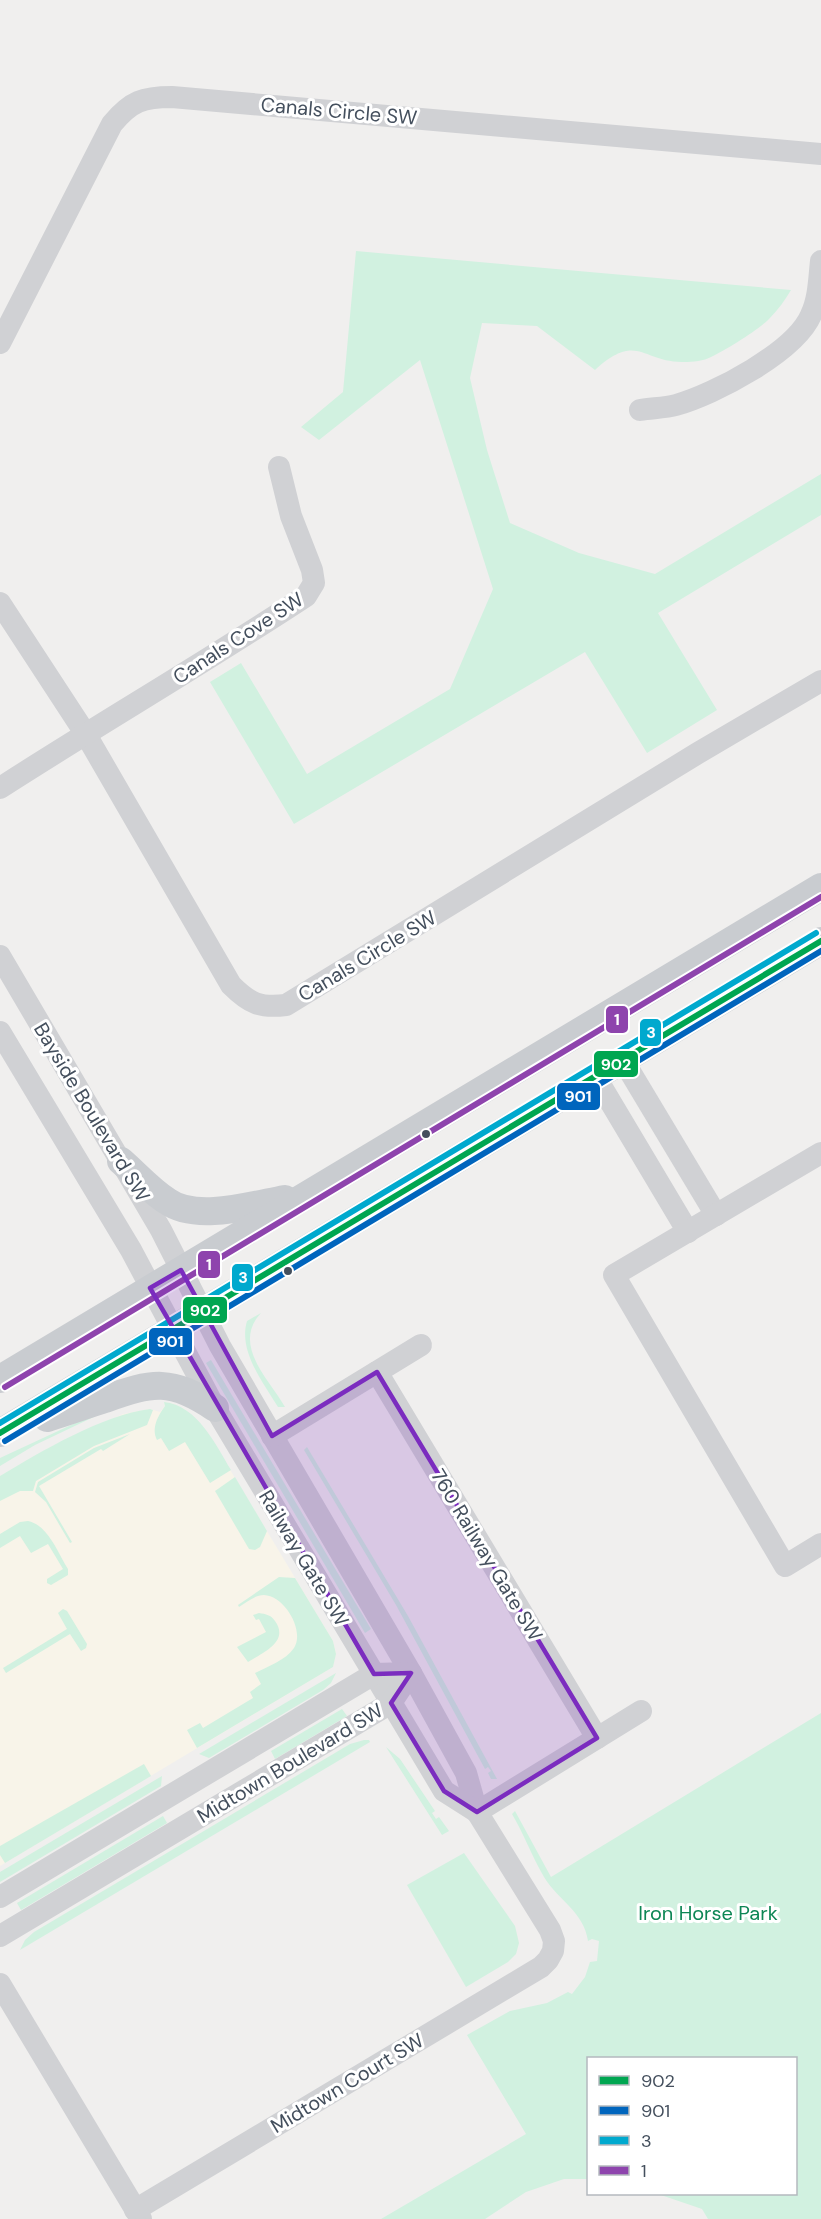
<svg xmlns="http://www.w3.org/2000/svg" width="821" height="2219" viewBox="0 0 821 2219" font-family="'DM Sans',sans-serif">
	<rect width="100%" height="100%" fill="#f0efee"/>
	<path fill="#f8f4e9" d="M164,1402L174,1404L184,1409L211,1438L333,1641L336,1653L333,1667L0,1866V1476L47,1449L123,1414L150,1409L160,1412L165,1406Z"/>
	<g fill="#d1f1e0">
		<path d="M356,251L791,290C785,300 778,310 769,319C758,330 726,350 711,357C704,361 693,362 684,362C642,363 638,331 595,370L537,326L482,323L470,378L487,450L510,523L579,553L655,574L821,474V515L658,613L717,710L647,753L585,652L294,824L210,682L241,663L307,774L450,689L493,589L420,360L319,440L301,427L343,392Z"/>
		<path d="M261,1313C231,1345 270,1380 285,1407H278C263,1382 238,1351 247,1321Z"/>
		<path d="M211,1360L371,1629L365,1633L206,1363Z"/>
		<path d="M164,1402C197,1405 216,1445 231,1470L210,1483L185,1442L169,1451L161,1438L157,1440C151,1428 158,1416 165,1406Z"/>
		<path d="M150,1409L153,1410L147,1425L94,1446L36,1481L33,1491H20L0,1501V1476C42,1451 102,1415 150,1409Z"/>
		<path d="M99,1412L102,1413L35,1445L0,1466V1458Z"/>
		<path d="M130,1434L103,1451L101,1449L39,1486L72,1542L70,1543L46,1502L35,1492L38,1482L94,1448Z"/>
		<path d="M307,1447L408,1616L497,1779H491L488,1773L491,1771L488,1767L485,1769L396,1605L304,1450Z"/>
		<path d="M235,1477L267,1531L260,1547L255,1550L249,1549L215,1491Z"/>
		<path d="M28,1521C48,1525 58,1553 68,1569V1575L51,1585L47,1583V1579L63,1569L48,1544L31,1553L20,1536L0,1548V1534L20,1522Z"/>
		<path d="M279,1577L295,1578L333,1641L336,1654L333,1667L197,1748L187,1730L200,1723L203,1728L253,1698L250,1692L261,1684L255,1673C267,1667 286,1660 294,1648C305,1631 285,1596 264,1595C255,1595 247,1602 239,1607L238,1605Z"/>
		<path d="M63,1609L67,1611L87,1644L86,1648L81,1651L70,1634L6,1673L3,1668L67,1629L58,1613Z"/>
		<path d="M259,1613C266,1614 271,1615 275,1621C290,1642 262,1653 248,1662L237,1647L266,1632L259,1619L256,1620L253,1615Z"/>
		<path d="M336,1673L331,1683L323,1690L209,1758L199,1754Z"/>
		<path d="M342,1709L347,1716L275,1759L271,1751Z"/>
		<path d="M821,1713V2219H708L702,2209L658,2194H796V2058H588V2179H564L526,2192L485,2219H381L526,2134L467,2035L510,2011L547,2003L568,1992L572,1994L585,1977L590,1962L597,1961L599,1941L592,1939L588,1941C584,1912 558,1900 544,1877C532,1857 524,1834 512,1814L515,1811L551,1877Z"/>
		<path d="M364,1740H369L370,1742L20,1950L25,1940L34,1932L350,1744Z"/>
		<path d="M386,1747L400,1759L435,1811L432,1813L436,1819L439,1817L449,1831L442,1835Z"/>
		<path d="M144,1764L151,1776L5,1863L0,1855V1846Z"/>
		<path d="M162,1776L161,1786L0,1882V1872Z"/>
		<path d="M163,1816L167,1823L21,1910L17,1903Z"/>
		<path d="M464,1853L515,1926L519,1943L516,1954L508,1962L466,1987L407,1885Z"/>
	</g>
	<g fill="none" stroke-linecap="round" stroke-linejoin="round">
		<g stroke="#d0d1d4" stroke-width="22">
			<path d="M0,343L112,124C131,101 143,97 172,97L821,154"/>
			<path d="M640,410C652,408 665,408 676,405C715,394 795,352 811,315C819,298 819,279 821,261"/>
			<path d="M0,603L85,733L231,985C250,1004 260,1008 286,1005L698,753L821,681"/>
			<path d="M0,788C101,723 206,662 306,596L314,583L312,570L291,516L279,467"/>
			<path d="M0,956L161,1230L220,1346L411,1673L466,1773L477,1812L550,1930L554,1941L553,1951L548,1960L541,1967L135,2210"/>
			<path d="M0,1032L131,1250L215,1408L444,1791L477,1812"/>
			<path d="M623,1060L716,1215"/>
			<path d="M595,1076L688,1232"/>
			<path d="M821,1153L614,1275L785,1566L821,1544"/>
			<path d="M377,1372L597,1738"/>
			<path d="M272,1436L421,1345"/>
			<path d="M477,1812L641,1711"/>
			<path d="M0,1897L374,1674L411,1673L391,1703L0,1936"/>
			<path d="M0,1984L141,2219"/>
		</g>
		<g stroke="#c9ccd0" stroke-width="28">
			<path d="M121,1161C136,1174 150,1190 167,1201C196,1222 252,1205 285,1199"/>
			<path d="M0,1379L821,887"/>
			<path d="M47,1418C67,1412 86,1405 105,1399C153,1382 171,1378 215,1408"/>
			<path d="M0,1433L821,941"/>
		</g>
		<g stroke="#fff" stroke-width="10">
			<path id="bus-1" d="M0,1433L821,941"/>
		</g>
		<g stroke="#fff" stroke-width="10">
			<path id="bus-2" d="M5,1441L821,951"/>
		</g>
		<g stroke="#fff" stroke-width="10">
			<path id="bus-3" d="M0,1423L816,933"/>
		</g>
		<g stroke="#fff" stroke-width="10">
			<path id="bus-4" d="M5,1387L821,897"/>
		</g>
		<use href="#bus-1" stroke="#00a651" stroke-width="6"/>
		<use href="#bus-2" stroke="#0065bd" stroke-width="6"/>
		<use href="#bus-3" stroke="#00a9ce" stroke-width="6"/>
		<use href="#bus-4" stroke="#8e44ad" stroke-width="6"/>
	</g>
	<path fill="#7b2cbf" fill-opacity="0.2" stroke="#7b2cbf" stroke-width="4.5" stroke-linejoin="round" d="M181,1270L272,1436L377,1372L597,1738L477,1812L444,1791L391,1703L411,1673L374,1674L150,1288Z"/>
	<g fill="#444f5d" stroke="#fff" stroke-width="2">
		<circle cx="426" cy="1134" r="5"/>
		<circle cx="288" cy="1271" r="5"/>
	</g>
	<g text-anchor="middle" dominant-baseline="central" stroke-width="6" stroke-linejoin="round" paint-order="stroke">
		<g font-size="20" fill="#444f5d" stroke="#fff">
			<text transform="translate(339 111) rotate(5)">Canals Circle SW</text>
			<text transform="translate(238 638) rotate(-33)">Canals Cove SW</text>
			<text transform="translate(367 956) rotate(-31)">Canals Circle SW</text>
			<text transform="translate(92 1112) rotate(59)">Bayside Boulevard SW</text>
			<text transform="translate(487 1555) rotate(59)">760 Railway Gate SW</text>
			<text transform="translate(304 1558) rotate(59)">Railway Gate SW</text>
			<text transform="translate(290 1763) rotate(-31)">Midtown Boulevard SW</text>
			<text transform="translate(347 2083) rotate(-31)">Midtown Court SW</text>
		</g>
		<g font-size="20" fill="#0d8655" stroke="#fff">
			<text x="708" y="1913">Iron Horse Park</text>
		</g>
	</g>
	<g stroke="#fff" stroke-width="2">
		<rect x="605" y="1005" width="24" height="29" rx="6" fill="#8e44ad"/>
		<rect x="639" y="1018" width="23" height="29" rx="6" fill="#00a9ce"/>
		<rect x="593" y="1050" width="46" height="28" rx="6" fill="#00a651"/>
		<rect x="556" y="1082" width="45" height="29" rx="6" fill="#0065bd"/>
		<rect x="197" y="1250" width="24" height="29" rx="6" fill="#8e44ad"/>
		<rect x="231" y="1263" width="23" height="29" rx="6" fill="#00a9ce"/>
		<rect x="182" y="1296" width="46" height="28" rx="6" fill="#00a651"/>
		<rect x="148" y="1327" width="45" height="29" rx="6" fill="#0065bd"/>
	</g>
	<g font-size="16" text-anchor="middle" font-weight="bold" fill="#fff">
		<text x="617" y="1025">1</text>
		<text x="651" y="1038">3</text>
		<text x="616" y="1070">902</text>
		<text x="578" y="1102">901</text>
		<text x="209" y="1270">1</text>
		<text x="243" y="1283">3</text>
		<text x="205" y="1316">902</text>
		<text x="170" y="1347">901</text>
	</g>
	<rect x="587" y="2057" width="210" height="138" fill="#ffffff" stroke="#b4b9be" stroke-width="1.5"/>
	<rect x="599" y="2076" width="30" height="9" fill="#00a651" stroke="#b4b9be" stroke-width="1.5"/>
	<text x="641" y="2087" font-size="18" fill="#444f5d">902</text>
	<rect x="599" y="2106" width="30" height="9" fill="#0065bd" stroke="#b4b9be" stroke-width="1.5"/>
	<text x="641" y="2117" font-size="18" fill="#444f5d">901</text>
	<rect x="599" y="2136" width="30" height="9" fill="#00a9ce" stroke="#b4b9be" stroke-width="1.5"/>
	<text x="641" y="2147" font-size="18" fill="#444f5d">3</text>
	<rect x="599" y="2166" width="30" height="9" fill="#8e44ad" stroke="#b4b9be" stroke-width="1.5"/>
	<text x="641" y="2177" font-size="18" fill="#444f5d">1</text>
</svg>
